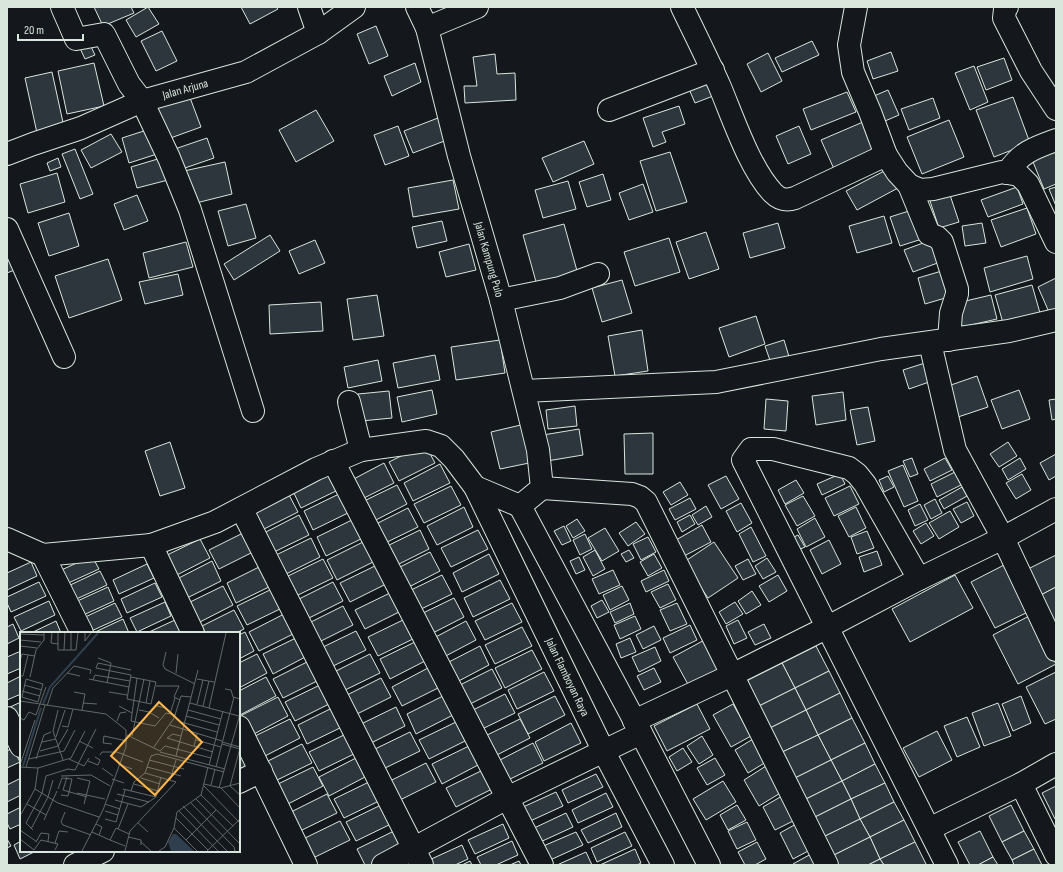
<svg xmlns="http://www.w3.org/2000/svg" width="1063" height="872" viewBox="0 0 1063 872" font-family="'Sofia Sans Condensed',sans-serif">
	<rect width="100%" height="100%" fill="#14181c"/>
	<g fill="#2c363c" stroke="#d8e6dc">
		<path d="M94,7H131L134,13L103,26Z"/>
		<path d="M148,7L159,24L136,37L126,20Z"/>
		<path d="M241,7H276L278,9L250,24Z"/>
		<path d="M376,26L388,56L369,64L357,34Z"/>
		<path d="M162,31L177,61L156,71L141,41Z"/>
		<path d="M88,40L95,55L85,59L78,44Z"/>
		<path d="M812,41L819,55L782,72L775,58Z"/>
		<path d="M891,52L898,71L873,79L867,61Z"/>
		<path d="M768,53L782,81L761,92L747,64Z"/>
		<path d="M495,54L497,74L515,73L516,100L465,103L464,86H477L473,57Z"/>
		<path d="M1004,58L1012,80L986,90L977,67Z"/>
		<path d="M94,63L104,106L67,114L58,71Z"/>
		<path d="M415,63L421,82L392,96L384,76Z"/>
		<path d="M974,66L988,102L970,110L955,73Z"/>
		<path d="M52,72L64,127L37,133L25,78Z"/>
		<path d="M704,75L713,96L695,103L686,82Z"/>
		<path d="M888,90L899,115L885,121L874,96Z"/>
		<path d="M847,92L856,112L811,130L803,109Z"/>
		<path d="M189,95L201,127L165,140L154,108Z"/>
		<path d="M1013,97L1030,143L994,157L976,110Z"/>
		<path d="M933,98L940,118L909,130L901,109Z"/>
		<path d="M679,106L685,124L662,132L666,142L653,147L643,118Z"/>
		<path d="M316,110L334,141L296,162L279,130Z"/>
		<path d="M438,118L447,140L413,153L404,131Z"/>
		<path d="M949,120L964,157L922,174L907,137Z"/>
		<path d="M863,122L876,150L834,169L821,140Z"/>
		<path d="M398,126L409,156L385,165L374,135Z"/>
		<path d="M799,126L811,154L788,164L776,136Z"/>
		<path d="M150,129L157,154L129,163L122,138Z"/>
		<path d="M111,134L122,152L91,168L81,150Z"/>
		<path d="M207,138L214,158L176,171L169,151Z"/>
		<path d="M584,141L594,164L553,182L542,158Z"/>
		<path d="M1056,146V184L1044,189L1031,157Z"/>
		<path d="M75,149L93,194L80,199L62,154Z"/>
		<path d="M670,152L687,202L656,211L640,161Z"/>
		<path d="M58,158L61,167L50,171L47,163Z"/>
		<path d="M161,158L168,180L137,188L131,167Z"/>
		<path d="M225,162L232,194L192,204L184,171Z"/>
		<path d="M888,169L898,188L857,210L846,191Z"/>
		<path d="M57,173L65,202L28,213L20,184Z"/>
		<path d="M603,174L611,200L587,207L579,182Z"/>
		<path d="M453,180L459,209L413,217L408,188Z"/>
		<path d="M568,181L576,209L543,218L535,190Z"/>
		<path d="M643,184L653,212L629,220L619,193Z"/>
		<path d="M1017,187L1023,204L988,217L981,200Z"/>
		<path d="M1056,187V206L1049,189Z"/>
		<path d="M137,195L148,221L124,230L114,204Z"/>
		<path d="M950,195L959,222L939,228L930,201Z"/>
		<path d="M246,204L256,238L228,246L218,211Z"/>
		<path d="M1027,208L1036,234L1001,247L991,220Z"/>
		<path d="M912,210L922,239L900,246L890,217Z"/>
		<path d="M69,213L79,246L49,256L38,223Z"/>
		<path d="M884,216L892,243L857,253L849,226Z"/>
		<path d="M442,221L447,241L417,248L412,227Z"/>
		<path d="M778,223L785,248L750,258L743,233Z"/>
		<path d="M982,223L986,243L965,246L962,226Z"/>
		<path d="M564,224L579,278L538,289L523,235Z"/>
		<path d="M706,232L719,269L689,279L676,242Z"/>
		<path d="M270,235L280,251L234,280L224,264Z"/>
		<path d="M669,238L680,272L635,286L624,252Z"/>
		<path d="M934,239L943,261L913,272L904,250Z"/>
		<path d="M7,240L22,267L7,273Z"/>
		<path d="M315,240L325,263L299,274L289,251Z"/>
		<path d="M186,242L193,267L149,278L143,253Z"/>
		<path d="M469,244L476,270L446,277L439,252Z"/>
		<path d="M1027,256L1033,279L990,292L984,268Z"/>
		<path d="M108,259L122,300L69,318L55,276Z"/>
		<path d="M945,270L952,296L925,304L918,278Z"/>
		<path d="M178,274L183,295L145,304L139,282Z"/>
		<path d="M1056,278V317L1052,319L1038,287Z"/>
		<path d="M622,280L632,313L602,322L592,288Z"/>
		<path d="M1032,285L1040,313L1003,323L995,295Z"/>
		<path d="M377,295L384,336L353,340L347,299Z"/>
		<path d="M991,295L997,319L962,327L957,303Z"/>
		<path d="M321,302L323,331L270,334L269,305Z"/>
		<path d="M756,316L765,344L729,357L719,328Z"/>
		<path d="M642,330L648,371L615,376L608,336Z"/>
		<path d="M500,340L505,373L456,380L451,347Z"/>
		<path d="M784,340L790,360L772,366L765,346Z"/>
		<path d="M435,355L440,380L398,388L393,363Z"/>
		<path d="M378,360L382,381L348,388L344,367Z"/>
		<path d="M925,363L932,381L909,389L903,370Z"/>
		<path d="M977,376L988,407L958,417L948,386Z"/>
		<path d="M432,390L437,414L402,422L397,397Z"/>
		<path d="M1019,390L1030,419L1002,429L991,400Z"/>
		<path d="M389,391L392,418L361,421L358,394Z"/>
		<path d="M843,392L846,420L816,425L812,396Z"/>
		<path d="M766,399L788,401L786,431L764,429Z"/>
		<path d="M1056,399V419L1052,420L1049,400Z"/>
		<path d="M575,406L577,426L548,429L546,410Z"/>
		<path d="M868,407L875,441L857,445L850,410Z"/>
		<path d="M525,424L534,462L500,469L491,432Z"/>
		<path d="M579,429L583,455L547,461L543,435Z"/>
		<path d="M653,433V474H625L624,434Z"/>
		<path d="M170,442L185,488L160,496L145,451Z"/>
		<path d="M1008,442L1017,456L999,467L990,454Z"/>
		<path d="M425,444L435,463L399,481L389,462Z"/>
		<path d="M1056,454V476L1049,480L1040,463Z"/>
		<path d="M912,458L918,474L910,477L903,461Z"/>
		<path d="M945,458L952,470L930,481L924,469Z"/>
		<path d="M1020,458L1026,469L1008,480L1002,469Z"/>
		<path d="M384,463L394,483L358,501L348,482Z"/>
		<path d="M440,464L450,483L413,501L404,483Z"/>
		<path d="M903,465L918,501L904,507L888,471Z"/>
		<path d="M328,471L338,490L301,508L292,489Z"/>
		<path d="M955,472L961,485L937,497L931,484Z"/>
		<path d="M840,474L845,484L822,495L817,484Z"/>
		<path d="M1022,474L1031,490L1016,499L1006,483Z"/>
		<path d="M726,476L739,499L721,509L708,485Z"/>
		<path d="M888,476L894,487L884,492L879,480Z"/>
		<path d="M796,480L804,493L785,504L778,490Z"/>
		<path d="M680,482L688,495L671,505L663,492Z"/>
		<path d="M397,485L407,504L370,523L360,503Z"/>
		<path d="M451,486L461,505L424,523L414,504Z"/>
		<path d="M850,486L859,504L834,516L825,498Z"/>
		<path d="M962,487L967,496L944,509L939,500Z"/>
		<path d="M288,493L298,512L262,530L252,511Z"/>
		<path d="M341,493L350,512L313,530L304,511Z"/>
		<path d="M803,496L815,516L797,526L785,505Z"/>
		<path d="M690,498L696,509L675,520L669,509Z"/>
		<path d="M935,499L942,513L931,519L924,505Z"/>
		<path d="M967,502L974,516L961,523L953,509Z"/>
		<path d="M741,503L752,523L737,532L726,511Z"/>
		<path d="M920,504L928,520L915,526L908,510Z"/>
		<path d="M706,506L712,517L698,525L692,515Z"/>
		<path d="M464,507L473,527L437,545L427,526Z"/>
		<path d="M856,507L866,528L849,537L838,516Z"/>
		<path d="M408,508L418,527L381,545L372,526Z"/>
		<path d="M950,511L959,527L939,539L929,523Z"/>
		<path d="M299,515L309,535L272,553L262,534Z"/>
		<path d="M690,515L695,524L682,532L677,522Z"/>
		<path d="M815,518L825,537L806,547L797,529Z"/>
		<path d="M354,519L363,538L326,556L317,537Z"/>
		<path d="M577,519L585,531L573,538L566,526Z"/>
		<path d="M636,522L645,534L628,546L619,533Z"/>
		<path d="M926,523L934,536L921,544L913,531Z"/>
		<path d="M702,525L711,542L684,556L676,540Z"/>
		<path d="M564,526L571,541L562,545L554,531Z"/>
		<path d="M751,527L766,556L753,562L739,534Z"/>
		<path d="M605,528L619,551L602,561L588,538Z"/>
		<path d="M420,530L429,549L393,567L383,548Z"/>
		<path d="M478,530L488,549L451,567L441,548Z"/>
		<path d="M867,531L874,548L857,554L851,537Z"/>
		<path d="M245,532L255,551L219,569L209,550Z"/>
		<path d="M585,534L592,549L580,555L573,540Z"/>
		<path d="M798,535L805,547L794,552L788,540Z"/>
		<path d="M648,537L656,552L641,560L633,544Z"/>
		<path d="M311,538L320,557L284,575L274,556Z"/>
		<path d="M200,539L210,558L173,577L163,557Z"/>
		<path d="M829,540L841,564L822,574L810,550Z"/>
		<path d="M363,542L373,562L337,580L327,560Z"/>
		<path d="M714,542L738,578L708,598L684,562Z"/>
		<path d="M595,550L605,569L593,576L583,557Z"/>
		<path d="M629,550L634,558L626,562L621,554Z"/>
		<path d="M877,551L882,565L864,572L859,557Z"/>
		<path d="M430,552L440,571L403,590L394,570Z"/>
		<path d="M489,554L499,574L462,592L453,573Z"/>
		<path d="M654,554L662,568L648,576L640,562Z"/>
		<path d="M1056,555V587L1039,596L1026,570Z"/>
		<path d="M92,556L99,569L64,585L57,572Z"/>
		<path d="M579,557L585,570L576,574L570,561Z"/>
		<path d="M767,558L776,572L763,579L755,566Z"/>
		<path d="M323,559L333,578L296,596L286,577Z"/>
		<path d="M748,559L756,574L743,580L735,566Z"/>
		<path d="M212,561L221,581L185,599L175,580Z"/>
		<path d="M31,562L37,576L7,590V573Z"/>
		<path d="M147,564L154,578L119,594L113,580Z"/>
		<path d="M1006,564L1030,611L995,628L971,582Z"/>
		<path d="M263,565L273,585L236,603L227,583Z"/>
		<path d="M377,565L386,584L350,602L340,583Z"/>
		<path d="M613,570L620,585L599,594L592,579Z"/>
		<path d="M664,570L669,581L646,592L641,581Z"/>
		<path d="M100,571L107,585L72,601L66,587Z"/>
		<path d="M442,575L452,594L415,612L405,593Z"/>
		<path d="M778,575L787,591L769,602L759,586Z"/>
		<path d="M955,575L973,608L910,642L892,609Z"/>
		<path d="M500,580L510,599L473,617L464,598Z"/>
		<path d="M39,582L46,596L11,612L7,603V597Z"/>
		<path d="M333,582L343,601L307,619L297,600Z"/>
		<path d="M155,583L162,597L127,613L121,599Z"/>
		<path d="M668,584L676,600L660,608L651,592Z"/>
		<path d="M223,586L233,605L196,624L186,604Z"/>
		<path d="M622,586L629,600L610,610L603,595Z"/>
		<path d="M108,587L114,601L79,617L73,603Z"/>
		<path d="M1056,587V620L1052,622L1039,596Z"/>
		<path d="M274,588L284,607L247,625L237,606Z"/>
		<path d="M752,591L761,605L746,614L738,601Z"/>
		<path d="M392,592L401,611L365,629L355,610Z"/>
		<path d="M454,598L464,617L427,636L417,616Z"/>
		<path d="M602,600L609,612L597,618L591,606Z"/>
		<path d="M49,601L55,615L21,631L14,617Z"/>
		<path d="M165,602L171,616L137,632L130,618Z"/>
		<path d="M735,602L743,614L726,624L719,612Z"/>
		<path d="M115,603L122,617L87,633L81,619Z"/>
		<path d="M512,603L522,622L485,640L475,621Z"/>
		<path d="M630,603L634,614L615,623L610,612Z"/>
		<path d="M677,603L687,624L670,631L660,610Z"/>
		<path d="M343,606L353,625L317,643L307,624Z"/>
		<path d="M234,610L244,629L236,633H200L198,628Z"/>
		<path d="M286,613L295,633L259,651L249,632Z"/>
		<path d="M1031,615L1056,664L1018,684L993,635Z"/>
		<path d="M635,616L641,629L620,639L614,625Z"/>
		<path d="M123,619L129,633H93Z"/>
		<path d="M405,619L415,638L378,656L368,637Z"/>
		<path d="M175,620L181,633H147Z"/>
		<path d="M738,620L747,638L734,644L726,626Z"/>
		<path d="M56,621L61,633H31Z"/>
		<path d="M466,621L476,640L440,659L430,640Z"/>
		<path d="M13,624L19,638L7,644V627Z"/>
		<path d="M764,624L771,638L755,645L748,632Z"/>
		<path d="M690,625L697,640L670,653L663,638Z"/>
		<path d="M654,626L661,640L643,649L636,635Z"/>
		<path d="M522,627L532,646L495,664L485,645Z"/>
		<path d="M356,631L366,650L329,668L319,649Z"/>
		<path d="M245,632L254,651L239,659V635Z"/>
		<path d="M300,636L309,655L273,674L263,654Z"/>
		<path d="M710,637L727,668L690,688L673,657Z"/>
		<path d="M630,638L636,652L621,658L616,644Z"/>
		<path d="M417,641L427,660L390,679L380,659Z"/>
		<path d="M480,646L489,665L453,684L443,665Z"/>
		<path d="M816,646L829,671L795,688L782,663Z"/>
		<path d="M655,647L661,661L639,672L632,657Z"/>
		<path d="M532,650L542,669L505,688L495,668Z"/>
		<path d="M21,651V668L7,674V657Z"/>
		<path d="M257,654L267,673L239,688V663Z"/>
		<path d="M370,654L380,673L343,691L334,672Z"/>
		<path d="M309,661L319,680L283,698L273,679Z"/>
		<path d="M782,663L795,688L753,709L740,684Z"/>
		<path d="M428,668L438,688L402,706L392,687Z"/>
		<path d="M654,668L661,682L644,690L637,676Z"/>
		<path d="M492,669L502,688L466,706L456,687Z"/>
		<path d="M829,671L840,693L806,710L795,688Z"/>
		<path d="M544,672L554,691L517,709L508,690Z"/>
		<path d="M1056,672V719L1045,724L1026,687Z"/>
		<path d="M21,676V694L7,700V683Z"/>
		<path d="M266,677L276,696L240,715L239,691Z"/>
		<path d="M381,678L391,697L355,715L345,696Z"/>
		<path d="M322,684L331,703L295,721L285,702Z"/>
		<path d="M795,688L806,710L764,731L753,709Z"/>
		<path d="M840,693L852,718L818,735L806,710Z"/>
		<path d="M505,694L515,713L478,731L469,712Z"/>
		<path d="M443,696L453,715L416,734L407,714Z"/>
		<path d="M555,696L565,715L528,734L518,714Z"/>
		<path d="M1021,696L1031,723L1013,731L1002,704Z"/>
		<path d="M278,697L288,716L252,735L242,715Z"/>
		<path d="M21,702V719L16,721L10,707Z"/>
		<path d="M998,703L1011,736L984,746L972,713Z"/>
		<path d="M697,704L710,729L667,751L654,726Z"/>
		<path d="M733,704L751,736L731,747L713,715Z"/>
		<path d="M334,707L344,726L307,744L298,725Z"/>
		<path d="M396,707L405,726L369,744L359,725Z"/>
		<path d="M806,710L818,735L776,755L764,731Z"/>
		<path d="M967,717L980,747L957,757L944,726Z"/>
		<path d="M852,718L865,743L831,760L818,735Z"/>
		<path d="M290,719L300,738L263,757L253,737Z"/>
		<path d="M520,719L530,738L493,757L483,737Z"/>
		<path d="M456,722L465,741L429,759L419,740Z"/>
		<path d="M571,723L581,743L544,761L535,742Z"/>
		<path d="M937,731L952,760L919,777L903,748Z"/>
		<path d="M410,732L420,751L383,769L373,750Z"/>
		<path d="M346,734L356,753L319,771L309,752Z"/>
		<path d="M818,735L831,760L789,781L776,755Z"/>
		<path d="M702,736L713,755L699,764L687,746Z"/>
		<path d="M753,739L766,762L748,773L735,750Z"/>
		<path d="M533,743L543,763L506,781L496,762Z"/>
		<path d="M865,743L875,764L842,781L831,760Z"/>
		<path d="M302,744L312,763L275,781L266,762Z"/>
		<path d="M469,746L478,765L442,784L432,764Z"/>
		<path d="M13,748L20,762L7,768V751Z"/>
		<path d="M683,748L692,762L677,771L669,757Z"/>
		<path d="M239,752L248,765L239,769Z"/>
		<path d="M356,758L365,777L329,796L319,777Z"/>
		<path d="M715,758L725,775L707,785L697,768Z"/>
		<path d="M831,760L842,781L800,802L789,781Z"/>
		<path d="M426,763L436,782L400,800L390,781Z"/>
		<path d="M875,764L885,783L851,799L842,781Z"/>
		<path d="M766,766L782,792L759,806L744,780Z"/>
		<path d="M313,767L323,786L286,805L276,785Z"/>
		<path d="M483,770L492,789L456,807L446,788Z"/>
		<path d="M596,774L603,787L568,803L562,790Z"/>
		<path d="M21,778V795L7,802V785Z"/>
		<path d="M371,781L381,800L344,818L334,799Z"/>
		<path d="M723,781L736,802L706,820L693,799Z"/>
		<path d="M842,781L851,799L809,820L800,802Z"/>
		<path d="M885,783L894,802L860,819L851,799Z"/>
		<path d="M1056,786V818L1055,819L1042,793Z"/>
		<path d="M556,792L563,806L528,822L521,808Z"/>
		<path d="M606,793L613,807L578,823L572,810Z"/>
		<path d="M327,794L337,813L300,831L291,812Z"/>
		<path d="M782,796L795,820L775,830L763,807Z"/>
		<path d="M851,799L860,819L819,839L809,820Z"/>
		<path d="M894,802L904,820L870,837L860,819Z"/>
		<path d="M383,804L393,823L356,841L346,822Z"/>
		<path d="M737,805L746,820L728,830L720,815Z"/>
		<path d="M1011,805L1024,831L1002,842L989,816Z"/>
		<path d="M21,807V824L10,829L7,823V814Z"/>
		<path d="M566,813L573,827L538,843L532,829Z"/>
		<path d="M616,813L622,827L588,843L581,830Z"/>
		<path d="M860,819L870,837L828,858L819,839Z"/>
		<path d="M904,820L915,842L880,859L870,837Z"/>
		<path d="M340,821L350,840L313,858L303,839Z"/>
		<path d="M747,822L756,840L737,849L728,831Z"/>
		<path d="M503,824L509,838L475,854L468,840Z"/>
		<path d="M796,824L810,850L793,859L780,833Z"/>
		<path d="M394,831L404,850L373,865H365L357,849Z"/>
		<path d="M980,831L993,857L978,865H970L958,842Z"/>
		<path d="M1024,831L1034,849L1012,860L1002,842Z"/>
		<path d="M576,832L583,845L548,861L541,847Z"/>
		<path d="M625,832L632,846L597,862L591,848Z"/>
		<path d="M870,837L880,859L868,865H832L828,858Z"/>
		<path d="M7,839L11,846L7,848Z"/>
		<path d="M21,841V851H36L20,859L14,845Z"/>
		<path d="M512,841L518,855L496,865H481L477,857Z"/>
		<path d="M757,842L766,859L755,865H745L738,852Z"/>
		<path d="M915,842L926,864L923,865H884L880,859Z"/>
		<path d="M462,845L468,859L455,865H429L427,861Z"/>
		<path d="M635,849L641,863L637,865H600Z"/>
		<path d="M1034,849L1042,865H1014L1012,860Z"/>
		<path d="M586,852L592,865H557Z"/>
		<path d="M811,854L816,865H794L793,864Z"/>
		<path d="M993,857L998,865H978Z"/>
		<path d="M880,859L884,865H868Z"/>
		<path d="M470,861L472,865H462Z"/>
		<path d="M519,861L521,865H510Z"/>
	</g>
	<g fill="none" stroke-linecap="round" stroke-linejoin="round">
		<g stroke="#d8e6dc" stroke-width="24">
			<g id="minor">
				<path d="M62,7L76,39L104,34L129,84L142,101L169,158L190,210L253,411"/>
				<path d="M309,7L318,33"/>
				<path id="s1" d="M417,7L427,28L459,156L501,300L538,450L542,488L520,506"/>
				<path d="M682,7C695,34 708,60 720,87C733,118 750,169 773,193C780,200 786,201 795,198L886,155L897,172L909,185L920,190L933,189L1002,172L1019,175L1028,184L1056,242"/>
				<path d="M856,7L849,45L853,72L870,112L886,155"/>
				<path d="M1007,7L1005,9L1004,18L1031,71L1056,109"/>
				<path d="M427,28L477,7"/>
				<path d="M609,110L713,70"/>
				<path id="s2" d="M7,154L33,144L81,128L142,101L246,72L318,33L354,7"/>
				<path d="M1007,173C1021,152 1034,148 1056,140"/>
				<path d="M909,185L929,234L937,237L942,242L957,289V294L951,313L949,340"/>
				<path d="M7,229L64,357"/>
				<path d="M501,300L560,288L598,274"/>
				<path d="M930,343L955,450L1003,538L1056,650"/>
				<path d="M524,391L716,382L881,349L1009,331L1056,320"/>
				<path d="M349,402L361,450"/>
				<path d="M333,461L542,865"/>
				<path d="M475,487L520,506"/>
				<path d="M542,488L632,494L640,497L646,502L827,865"/>
				<path d="M520,506L641,733L709,865"/>
				<path d="M242,510L422,865"/>
				<path id="s3" d="M7,539L43,555L151,545L215,522L316,469L361,450L426,441L441,446L454,459L475,487L604,752L663,865"/>
				<path d="M151,545L193,633"/>
				<path d="M43,555L82,633"/>
				<path d="M919,579L865,484L857,474L849,468L773,449H751L743,460L947,865"/>
				<path d="M7,718L21,746"/>
				<path d="M634,721L732,675L826,628L919,579L1003,538L1056,509"/>
				<path d="M239,727L306,865"/>
				<path d="M239,782L261,771"/>
				<path d="M1021,784L1056,855"/>
				<path d="M929,829L1021,784L1056,764"/>
				<path d="M75,865L103,851"/>
				<path d="M383,865L507,798L641,733"/>
			</g>
		</g>
		<use href="#minor" stroke="#14181c" stroke-width="22"/>
	</g>
	<g text-anchor="middle" dominant-baseline="central" stroke-width="3" stroke-linejoin="round" paint-order="stroke">
		<g font-size="12" fill="#d8e6dc" stroke="#14181c">
			<text stroke="none"><textPath href="#s2" startOffset="190">Jalan Arjuna</textPath></text>
			<text stroke="none"><textPath href="#s1" startOffset="263">Jalan Kampung Pulo</textPath></text>
			<text stroke="none"><textPath href="#s3" startOffset="725">Jalan Flamboyan Raya</textPath></text>
		</g>
	</g>
	<g transform="translate(20 632)">
		<rect width="220" height="220" fill="#14181c"/>
		<path d="M153,202H156L174,219H151L148,210Z" fill="#2f3f4d"/>
		<path fill="none" stroke="#2f3f4d" stroke-width="2" d="M23,72L30,55L78,1M3,134L21,76"/>
		<path fill="none" stroke="#626a69" stroke-width="1" d="M32,1L31,11L38,12M38,1V18H56L58,1M65,1V9L71,1M1,2L24,3M0,8L21,10M0,14L17,16M44,18L45,1M51,18V1M146,20L143,33L145,37L175,52M78,26L91,31L87,51M0,29L2,22L15,24M111,38L78,31L76,36L111,43L107,67L131,72L136,50L111,45M47,41L60,44M156,41L158,22M0,44H3L8,23M10,45L16,18L24,8V1M117,46L111,89L135,94L146,81L156,83M6,47L23,52L18,70L2,65ZM69,47L109,55M177,47L194,50M73,48L75,43L110,49M4,53L22,58M136,54H159L154,65L160,68M205,57L211,58L213,65L220,67M2,59L20,64M54,60L65,62L62,78M89,60L107,63M0,69L86,82L106,98V115L83,178L62,219M138,70L137,74L146,76M63,71L77,72M126,71L130,49M170,71L219,84M177,72L183,48M27,74L33,56L54,34L71,38L70,42M99,74L112,81M183,74L189,49M189,76L206,1M38,78L33,99L43,128M119,78L129,80L139,86M168,78L201,87M150,82L155,66M166,84L199,93M0,86L4,88L9,80L16,83L26,55M97,89L100,81L106,80M161,90L197,100M150,93L202,109M42,94L48,95L53,77M107,103L140,119M112,104L124,47M161,104L153,102L147,106L193,120M36,105L45,78M176,108L201,115M59,109L73,116M22,110L36,107M202,110L220,115M92,112L83,111L84,104L107,109M202,112L220,117M174,114L177,102M134,115L154,86L161,64L171,65M220,116L210,154L220,163M20,119L38,114L48,97M140,119L145,114L191,126M140,120L205,137M137,122L204,140M80,123L82,120H97L123,130M156,124L178,38M9,127L44,119L55,98M16,127L24,103L31,100M49,127L64,134L69,126M129,128L164,137M68,129L78,133L80,128L75,125M98,132L112,137M0,133L15,88M189,133L203,79M0,135L18,136L15,157L0,184M6,135L25,73M127,135L161,144M196,135L214,65M18,136L51,126L65,99M82,136L93,144M41,144L71,143L90,154M47,145L43,158L67,165M57,146L70,149L64,172M121,146L140,152M92,147L104,151M150,148L156,128M114,152L138,159M184,152L201,156L220,176M191,153L195,137M184,154L220,191M199,156L220,82M201,156L220,151M15,157L38,171L79,185M38,157L42,146L52,147L48,164L41,163M103,157L136,165L141,145M111,159L114,150L125,141L131,124L137,122M57,161L85,167M97,162L129,170M181,163L213,194M176,167L220,212M95,168L121,175L136,165M170,170L214,215L215,219M7,172L26,183M85,172L100,177M163,174L207,219M85,179L98,183M159,179L198,219M45,180L41,190L43,193L71,203M156,186L188,218M85,187L96,190L105,158M24,188L37,159M118,191L128,200M76,192L82,195L79,203M11,197L28,165L33,148M98,197L108,172M0,198L17,210M13,198L6,191L22,161L26,144L48,137L55,138L76,97M72,200L90,208L96,196L109,202M108,205L121,208V213M0,207L14,218L21,208L38,212L35,218M90,208L105,214M166,208L196,178M16,210L21,201L29,202L28,209M121,210L131,219M35,211L39,199L48,200M105,219L110,199L156,150L125,141M139,219L145,215L154,196M177,219L154,196L157,180L181,163L188,135M187,219L220,187"/>
		<path fill="#ffb74d" fill-opacity="0.15" stroke="#ffb74d" stroke-width="2" d="M139,70L182,110L135,163L91,124Z"/>
		<rect width="220" height="220" fill="none" stroke="#d8e6dc" stroke-width="2"/>
	</g>
	<rect width="1063" height="872" fill="none" stroke="#d8e6dc" stroke-width="16"/>
	<path d="M18 34v6h65v-6" fill="none" stroke="#d8e6dc" stroke-width="2"/>
	<text x="24" y="34" font-size="12" fill="#d8e6dc" stroke="#14181c" stroke-width="3" paint-order="stroke">20 m</text>
</svg>
